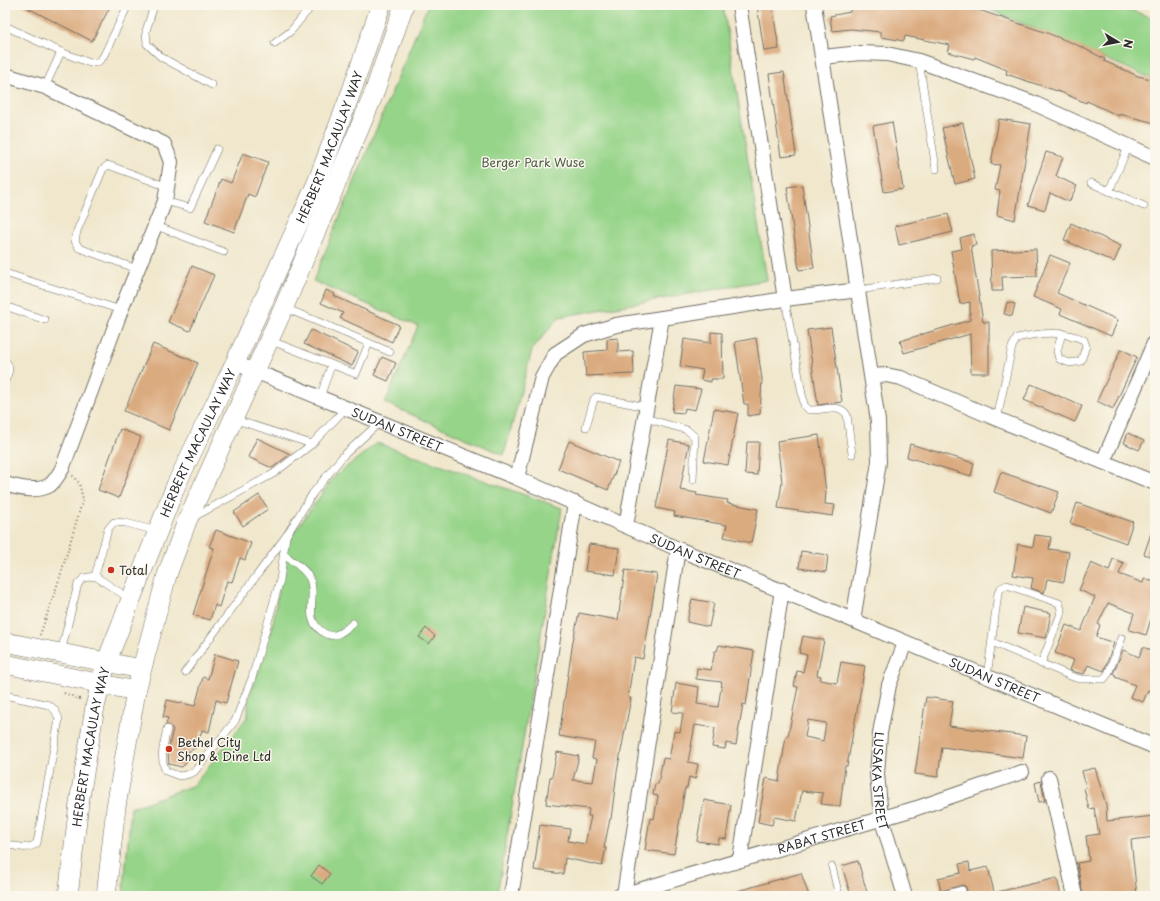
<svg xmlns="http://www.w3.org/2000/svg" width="1160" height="901" viewBox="0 0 1160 901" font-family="'Playpen Sans',sans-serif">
	<rect width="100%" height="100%" fill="#fbf7ec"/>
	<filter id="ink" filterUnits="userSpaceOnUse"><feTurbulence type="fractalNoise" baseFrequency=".025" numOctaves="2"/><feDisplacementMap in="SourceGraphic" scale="8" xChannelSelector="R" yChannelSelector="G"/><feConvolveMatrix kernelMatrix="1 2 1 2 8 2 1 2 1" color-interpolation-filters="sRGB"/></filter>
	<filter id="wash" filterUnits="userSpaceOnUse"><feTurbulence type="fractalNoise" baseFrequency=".012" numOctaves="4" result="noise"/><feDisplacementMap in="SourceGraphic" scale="16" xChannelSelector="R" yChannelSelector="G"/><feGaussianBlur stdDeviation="0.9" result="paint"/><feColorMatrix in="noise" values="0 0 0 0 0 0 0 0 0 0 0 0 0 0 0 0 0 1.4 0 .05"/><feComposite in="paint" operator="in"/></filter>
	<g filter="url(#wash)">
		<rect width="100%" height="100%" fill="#f0e7cc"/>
		<g fill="#96d489" stroke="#60805a">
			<path d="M428,5H723L767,280L559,317L532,350L504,455L385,403L418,326L313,281Z"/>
			<path d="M979,5H1117L1155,19V80Z"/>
			<path d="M377,443L562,508L497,896H123L131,808L194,785L248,716V701L272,630L286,543L335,476Z"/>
		</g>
		<g id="blocks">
			<g fill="#dbab80" fill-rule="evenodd">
				<path d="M22,5H111L92,41Z"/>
				<path d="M757,5H772L779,49L764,51Z"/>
				<path d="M851,5H964L1047,33L1075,44L1105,59L1104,61L1138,76L1155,80V123L1119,114V116L1087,101L1086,103L1063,93L1006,74L1007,70L975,57L974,59L948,52L950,45L905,36L904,41L881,37V32L851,29L832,31L830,16L850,12Z"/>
				<path d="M784,72L796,155L781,157L769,74Z"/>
				<path d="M999,119L1031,124L1015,220L997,215L1000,191L995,190L1000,165L991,164Z"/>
				<path d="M892,122L903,189L884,192L873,126Z"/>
				<path d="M963,123L975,179L955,184L942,128Z"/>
				<path d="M1046,152L1063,157L1056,176L1077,186L1069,202L1050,193L1045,210L1028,205Z"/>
				<path d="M243,153L268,162L255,197L248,194L234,232L205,221L221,179L231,183Z"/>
				<path d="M802,185L814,268L799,270L787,187Z"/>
				<path d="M948,214L953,232L899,245L895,226Z"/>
				<path d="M1071,223L1121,246L1114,262L1064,240Z"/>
				<path d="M974,234L976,245L971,246L983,322H989V373H971L970,334L904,353L900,341L970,320V302L960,304L951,251L962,249L960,238Z"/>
				<path d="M1036,249L1037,276L1002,277L1003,291H992L991,251Z"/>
				<path d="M1050,255L1070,263L1057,293L1118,320L1111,336L1060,314L1062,309L1033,297Z"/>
				<path d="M192,266L214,275L190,331L168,322Z"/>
				<path d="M326,290L335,294L334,296L399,325L392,342L340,318L343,313L321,303Z"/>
				<path d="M1007,302L1015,304L1012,316L1004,314Z"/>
				<path d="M831,327L842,402L818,405L807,330Z"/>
				<path d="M311,330L358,352L352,366L304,344Z"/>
				<path d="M711,332L722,333L723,379H711V382L701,380L703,370L680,366L684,339L711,343Z"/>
				<path d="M618,338V352L633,351L634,374L586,376L584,352L607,350V339Z"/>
				<path d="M756,338L762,379L760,414L748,416V404H744L735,342Z"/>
				<path d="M153,344L198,363L169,430L124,411Z"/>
				<path d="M1121,349L1137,357L1113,409L1097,401Z"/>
				<path d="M382,357L396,363L388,381L374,375Z"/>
				<path d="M1031,384L1082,406L1075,422L1024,400Z"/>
				<path d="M676,386L701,389L695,410L685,408L684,413L672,412Z"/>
				<path d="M714,409L738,413L728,465L704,461Z"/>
				<path d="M120,429L141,437L119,498L98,490Z"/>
				<path d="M1128,433L1144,441L1139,450L1124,443Z"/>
				<path d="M819,435L826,492L825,504L835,505L833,516L778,508L782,482L777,441Z"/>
				<path d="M257,438L290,454L289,455L272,468L248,457Z"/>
				<path d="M669,440L689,444L680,490L697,493L696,495L728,500L727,503L758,509L751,543L724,537L727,525L674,516L675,512L656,508Z"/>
				<path d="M569,441L619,462L608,490L558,469Z"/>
				<path d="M747,442H759L757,475L745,474Z"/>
				<path d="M910,444L974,463L971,476L907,457Z"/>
				<path d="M1001,472L1059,492L1051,513L994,492Z"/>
				<path d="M259,495L268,509L243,526L234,512Z"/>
				<path d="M1077,503L1133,522L1126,543L1070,523Z"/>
				<path d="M1154,525L1155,526V558L1144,554Z"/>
				<path d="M216,530L251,543L245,560L240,558L232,582L227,581L219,607L215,605L210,620L193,615L214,548L209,547Z"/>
				<path d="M1035,535L1051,537L1049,549L1069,552L1064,582L1047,579L1044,593L1031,588L1033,578L1013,575L1018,544L1033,547Z"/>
				<path d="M589,544L619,548L615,575L585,571Z"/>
				<path d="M801,551L828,555L826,572L799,568Z"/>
				<path d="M1113,559L1124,563L1119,574L1143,583L1144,579L1155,582V606L1146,635L1129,630L1134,613L1108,603L1098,624L1100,625L1096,637L1114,643L1104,671L1088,665L1084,674L1075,672L1070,670L1074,660L1055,653L1066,625L1081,631L1095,597L1079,590L1091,563L1109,571Z"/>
				<path d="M625,570L657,574L643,659L634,657L628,698H631L617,772L611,819H610L604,848H606L602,866L565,858L563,874L534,870L540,825L570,829L568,841L585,844L591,816H588L589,809L546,804L550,777H552L557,752L579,756L573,780L593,782L597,759L592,758L595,742L559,736L573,641L579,613L618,620Z"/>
				<path d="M692,599L714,603L709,627L687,622Z"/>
				<path d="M1023,607L1051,613L1046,638L1018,633Z"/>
				<path d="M426,628L435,636L429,644L419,637Z"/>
				<path d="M803,636L824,640L817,675L821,676L820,680L837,683L841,662L865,666L847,766H845L840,806L821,804L823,793L802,791L796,821L774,817L772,825L758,822L766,778L779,781L786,736H788L798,687L794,686L797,671L803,672L807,655L799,653ZM808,720L826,723L823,741L805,737Z"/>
				<path d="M719,645L754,651L746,705L743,704L736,745L726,743L725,749L712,747L715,728L695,725L688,762L698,764L695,779L689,777L687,788H685L674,854L645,850L650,818L654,819L658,796L653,795L655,784H658L663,758L669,759L674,731L680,732L683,713L672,712L676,683L699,687L697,704L718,707L722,682L696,679L697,668L711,670L715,651H717Z"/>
				<path d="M1143,647L1155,652V693L1148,690L1143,702L1130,697L1135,685L1115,677L1116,675L1113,674L1123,650L1139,657Z"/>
				<path d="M215,654L238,661L226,703L216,700L209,732L202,730L197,747L188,752L186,763L182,767L169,764L168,751L173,729L166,724L168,718L163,717L167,700L195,706L203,677L208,679Z"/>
				<path d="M926,697L953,701L949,726L1026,736L1023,758L942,747L938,777L915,774Z"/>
				<path d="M1095,768L1106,805L1107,821L1155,816V837L1131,840L1137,896H1083L1077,863L1089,861L1086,836L1099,834L1094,808L1089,809L1084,788L1086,787L1082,771Z"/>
				<path d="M1041,781L1045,801L1039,802L1035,783Z"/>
				<path d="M704,800L731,805L726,839L719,838L718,844L697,841Z"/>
				<path d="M858,861L868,896H851L842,866Z"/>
				<path d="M969,862L970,871L988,867L995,896H959L967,892L966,887L963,885L941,891L938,878L961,873L959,864Z"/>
				<path d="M319,865L330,874L322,884L311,876Z"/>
				<path d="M801,873L809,896H732L731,893Z"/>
				<path d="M1057,878L1061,896H997V892Z"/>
			</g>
		</g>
	</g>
	<g filter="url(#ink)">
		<use href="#blocks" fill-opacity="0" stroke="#706d63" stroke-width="1"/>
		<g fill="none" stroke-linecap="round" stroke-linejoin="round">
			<g stroke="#706d63" stroke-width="8">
				<g id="service">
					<path d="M154,5L146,31L147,44L161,57L212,85"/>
					<path d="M300,5L307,12"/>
					<path d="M5,26L61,52"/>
					<path d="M275,43L291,31L312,5"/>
					<path d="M919,61L936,169"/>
					<path d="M45,87L61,52L90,63L98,62L103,57L128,5"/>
					<path d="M1129,145L1109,191L1144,206"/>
					<path d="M1091,183L1109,191"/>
					<path d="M165,201L190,208L217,149"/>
					<path d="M154,225L224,252"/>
					<path d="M137,269L79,248L75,241L77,231L103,169L108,165L168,187"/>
					<path d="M5,273L121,310"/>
					<path d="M859,290L937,278"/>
					<path d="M785,299L804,405L809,410C823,411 839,402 847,415L852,454"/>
					<path d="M5,306L45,320"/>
					<path d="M269,340L356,374L369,343L285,308"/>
					<path d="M369,343L390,352"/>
					<path d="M5,361C12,367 8,374 5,381"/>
					<path d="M320,397L331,366"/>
					<path d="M645,418L687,430L695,437L693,480"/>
					<path d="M233,419L312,444"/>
					<path d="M997,419L1012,347L1017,338C1039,333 1062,330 1084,340L1086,346L1081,361L1070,363L1059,359L1057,351L1062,333"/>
					<path d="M586,427L594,399L596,397L647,407"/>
					<path d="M192,518L273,474L312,444L346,408"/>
					<path d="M283,554C292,561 305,568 310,579C318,599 301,618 324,633C335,640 345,630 353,623"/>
					<path d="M95,576L130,599"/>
					<path d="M992,642L1073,677L1081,679H1104L1108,674L1122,638"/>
					<path d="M61,652L78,584L84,578L95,576L108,529L114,522L126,523L157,531"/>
					<path d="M185,672L286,536L313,493L343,456L380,422"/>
					<path d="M987,677L998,593L1001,588L1007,585L1059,603L1061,609L1060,616L1041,664"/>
					<path d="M5,695L49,705L55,710L59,719L37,843C27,851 17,846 5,844"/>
					<path d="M167,729C164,743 159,758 166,771L179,776L186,775L194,772L235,721L252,678L280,580L286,536"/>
					<path d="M832,867L839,896"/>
					<path d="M940,896L962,890"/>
				</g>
			</g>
			<g stroke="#706d63" stroke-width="16">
				<g id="minor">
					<path d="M739,5L785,299"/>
					<path d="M814,5L878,421L879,462L853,620"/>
					<path d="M823,57L860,53L887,54L919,61L1031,102L1155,158"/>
					<path d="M5,75L45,87L164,144L171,162L165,201L121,310L62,469C59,474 54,482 50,485C37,493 18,488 5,484"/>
					<path id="s1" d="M235,363L517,478L678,549L819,606L1155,747"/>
					<path d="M872,376L886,375L901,378L997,419L1155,483"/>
					<path d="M1103,462L1155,341"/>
					<path d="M517,478L542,377L555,354L584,335L616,325L662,318L785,299L859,290"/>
					<path d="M626,526L662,318"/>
					<path id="s2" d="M905,643L889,685L880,733L877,774L881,817L905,896"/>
					<path d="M1049,778L1075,896"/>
					<path d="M740,859L782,590"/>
					<path d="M624,895L678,549"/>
					<path d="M511,896L575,503"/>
					<path id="s3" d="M619,896L917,808L1022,772"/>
				</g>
			</g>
			<g stroke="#706d63" stroke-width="20">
				<g id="secondary">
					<path d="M5,642L141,669"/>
					<path d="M5,664L136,691"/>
					<path id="s4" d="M68,896L79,803L95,707L106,663L176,485L235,363L316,185L352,90L381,5"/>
					<path d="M106,896L116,807L136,691L167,575L187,521L284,307L373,96L404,5"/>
				</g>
			</g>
			<g stroke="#706d63" stroke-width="2" stroke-dasharray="1 3" stroke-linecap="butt">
				<path d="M40,635L60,577L83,499L79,483L72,475"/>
				<path d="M64,693L82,700"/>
			</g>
			<use href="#service" stroke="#fff" stroke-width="7"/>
			<use href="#minor" stroke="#fff" stroke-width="14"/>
			<use href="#secondary" stroke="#fff" stroke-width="19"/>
		</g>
	</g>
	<g fill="#c8321e" stroke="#fbf7ec" stroke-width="1.5">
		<circle cx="111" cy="570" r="4"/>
		<circle cx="169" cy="749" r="4"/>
	</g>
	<g text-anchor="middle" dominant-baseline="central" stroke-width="3" stroke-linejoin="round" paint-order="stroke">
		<g font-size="12" fill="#2b2b2b" stroke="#fbf7ec">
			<text stroke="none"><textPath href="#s4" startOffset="799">HERBERT MACAULAY WAY</textPath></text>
			<text stroke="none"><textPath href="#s1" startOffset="175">SUDAN STREET</textPath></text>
			<text stroke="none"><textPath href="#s4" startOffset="475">HERBERT MACAULAY WAY</textPath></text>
			<text stroke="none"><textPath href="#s1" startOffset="499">SUDAN STREET</textPath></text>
			<text stroke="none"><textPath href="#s1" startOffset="823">SUDAN STREET</textPath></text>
			<text stroke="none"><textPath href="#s4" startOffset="151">HERBERT MACAULAY WAY</textPath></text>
			<text stroke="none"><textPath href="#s2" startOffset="142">LUSAKA STREET</textPath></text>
			<text stroke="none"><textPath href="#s3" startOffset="211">RABAT STREET</textPath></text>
		</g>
		<g font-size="12" fill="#4b5e47" stroke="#fbf7ec">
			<text x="533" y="162">Berger Park Wuse</text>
		</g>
		<g font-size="12" fill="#2b2b2b" stroke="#fbf7ec" text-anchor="start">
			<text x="119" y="570">Total</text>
			<text x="177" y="742">Bethel City<tspan x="177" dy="14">Shop &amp; Dine Ltd</tspan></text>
		</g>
	</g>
	<rect width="1160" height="901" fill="none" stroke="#fbf7ec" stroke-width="20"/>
	<g transform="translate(1118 42) rotate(100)" stroke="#fbf7ec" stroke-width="3" paint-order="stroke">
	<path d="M0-3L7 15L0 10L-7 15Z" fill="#2b2b2b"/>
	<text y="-6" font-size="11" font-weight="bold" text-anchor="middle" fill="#2b2b2b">N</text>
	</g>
</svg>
